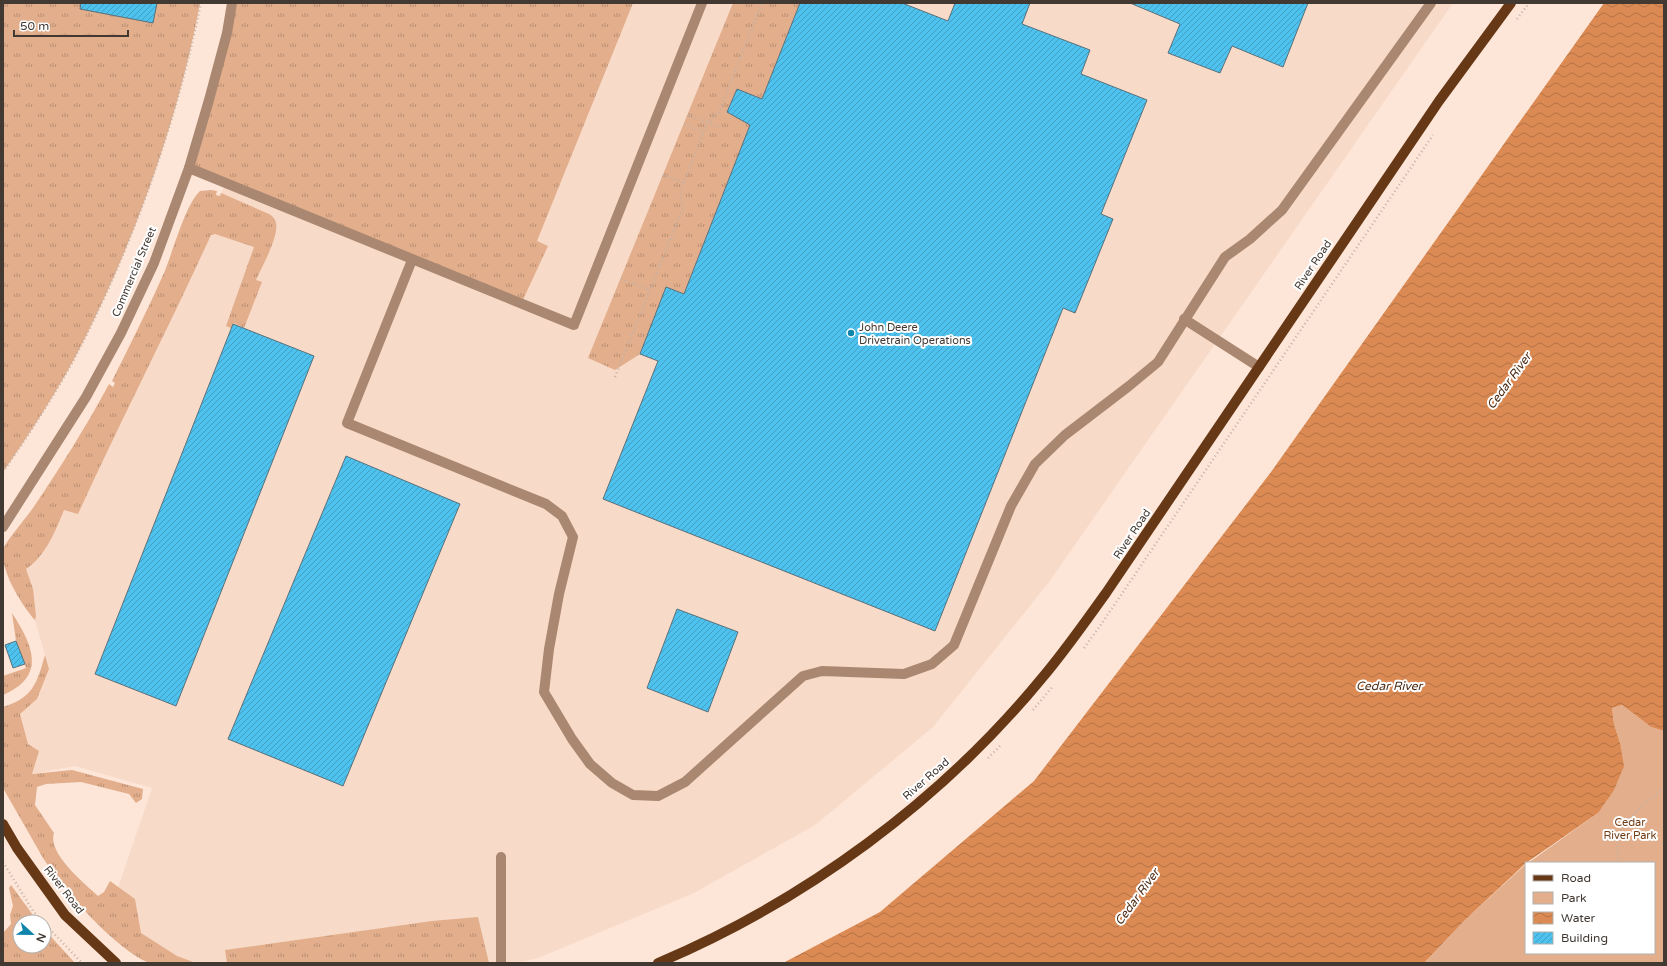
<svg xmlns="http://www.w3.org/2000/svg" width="1667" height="966" viewBox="0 0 1667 966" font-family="'Varela Round',sans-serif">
	<defs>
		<pattern id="grass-tufts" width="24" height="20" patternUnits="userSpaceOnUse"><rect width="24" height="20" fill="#e2ae8c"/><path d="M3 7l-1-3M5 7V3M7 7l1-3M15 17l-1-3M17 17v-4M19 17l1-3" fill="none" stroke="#b98f73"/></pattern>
		<pattern id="water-waves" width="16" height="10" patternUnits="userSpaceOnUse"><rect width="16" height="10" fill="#db8a53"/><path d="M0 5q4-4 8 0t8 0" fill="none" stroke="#b37245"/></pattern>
		<pattern id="building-hatch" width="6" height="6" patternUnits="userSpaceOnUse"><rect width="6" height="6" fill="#4dc2ee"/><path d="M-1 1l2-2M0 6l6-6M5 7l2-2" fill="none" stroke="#429fc1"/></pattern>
	</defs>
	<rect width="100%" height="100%" fill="#fde6d8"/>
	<path fill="#f8dac8" d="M264,3H1453L1049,582L933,727L815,825L694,893L538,958L517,963H167L107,920L152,788L75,766L32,774L20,714L38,698L49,669L20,568L114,434L236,160Z"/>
	<g fill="url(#grass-tufts)">
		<path d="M3,3H200C179,117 136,237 84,340C61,386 32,430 3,472Z"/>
		<path d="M232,3H633L537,241L548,246L521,304L189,168Z"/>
		<path d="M733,3H800L762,99L737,89L727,111L750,125L684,294L666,288L640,354L615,370L588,358Z"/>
		<path d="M211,190L217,191L216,195L220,196L221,193L269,214C272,216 275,218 276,223C279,236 262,267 256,280L262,282L244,328L234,323L231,328L226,326L254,247L215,234L211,235C168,329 121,420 78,514L64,510C56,530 45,557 26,569L33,589L36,616L35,620C22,606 0,570 3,550C5,542 27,517 33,508C60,468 86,427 109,384L113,387L115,383L112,381C130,345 148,309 164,273C173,252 185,205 200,191Z"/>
		<path d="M12,613C32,644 48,676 3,695V676L26,668L16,641Z"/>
		<path d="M45,655L49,669L37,699L20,714L28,744L39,751L32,774L72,770L143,789L142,799L136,803L129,794L81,782L46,784L37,787L35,805L54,833C47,853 84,883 98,896L104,892L110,881L135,899L141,933L177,956L196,963C186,963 155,966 147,962C122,952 83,910 65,889L67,887L65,884L62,886L43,858L3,788V707C33,698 37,683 45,655Z"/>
		<path d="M11,885L38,922H20V946H44V929L75,963H3V933L11,924L10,915L13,906L9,888Z"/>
		<path d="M478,917L489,963H227L225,950L432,921Z"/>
	</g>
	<path fill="#e2ae8c" d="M1622,705L1651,727L1664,731V963H1424L1465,920L1526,864V953H1654V863H1528L1598,813L1620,743L1614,724L1612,708Z"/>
	<path fill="url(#water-waves)" d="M1604,3H1664V731L1651,727L1622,705L1612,708L1614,724L1620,743L1624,766L1614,790L1598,813L1526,863L1465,920L1424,963H783L880,912L1034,781L1271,472Z"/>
	<g fill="url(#building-hatch)" stroke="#59707a">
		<path d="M81,3H157L153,23L80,9Z"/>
		<path d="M800,3H902L948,21L955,3H1030L1022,24L1090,50L1081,74L1147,100L1101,214L1113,219L1075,313L1063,308L935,631L603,499L658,361L640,354L666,287L684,294L750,125L727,112L737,89L762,99Z"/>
		<path d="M1130,3H1308L1283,67L1232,46L1220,73L1168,53L1180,24Z"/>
		<path d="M233,324L314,356L176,706L95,674Z"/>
		<path d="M346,456L460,504L343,786L228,739Z"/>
		<path d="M677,609L738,632L708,712L647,688Z"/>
		<path d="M16,641L25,664L13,668L5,645Z"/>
	</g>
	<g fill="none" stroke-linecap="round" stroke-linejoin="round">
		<g stroke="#c5b2a6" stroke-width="2.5" stroke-dasharray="1 3" stroke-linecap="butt">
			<path d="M1517,19L1529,3"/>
			<path d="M688,115L720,127"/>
			<path d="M684,124L703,132"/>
			<path d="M663,175L684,183"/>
			<path d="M621,279L650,290"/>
			<path d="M615,377L683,208L680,192L684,183L707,123L719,112L762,3"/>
			<path d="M3,472C32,430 61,386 84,340C137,234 177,119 201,3"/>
			<path d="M1084,648L1100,626L1433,135"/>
			<path d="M1033,710L1053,686"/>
			<path d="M988,758L1000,746"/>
			<path d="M3,862L33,911L43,922"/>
			<path d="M1619,863C1618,856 1617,848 1618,841C1620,822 1649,799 1664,789"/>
			<path d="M44,923L82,963"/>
		</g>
		<g stroke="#aa8770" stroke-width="10">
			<path d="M189,168L574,325L702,3"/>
			<path d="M412,260L347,423L546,504L562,516L573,537L559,594L549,649L544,692L572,739L590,764L612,783L633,795L658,796L685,782L803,676L822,671L904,674L932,664L954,645L1011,506L1035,464L1065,435L1129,386L1158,362L1225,257L1250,239L1282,210L1431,3"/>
			<path d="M1184,319L1259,367"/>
			<path d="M3,527L86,397L121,333L154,263L189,168L209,100L227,33L232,3"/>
			<path d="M501,857V963"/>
		</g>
		<g stroke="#673815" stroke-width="10">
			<path d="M3,824L17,848L65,915L116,963"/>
			<path d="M658,963C805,901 941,801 1042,678C1065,651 1085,622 1106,593L1439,101L1511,3"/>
		</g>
	</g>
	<circle fill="#1085ab" stroke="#fff" stroke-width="1.5" cx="851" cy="333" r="4"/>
	<g text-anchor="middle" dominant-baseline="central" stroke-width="4" stroke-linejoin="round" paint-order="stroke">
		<g font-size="11" fill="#423933" stroke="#fff">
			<text transform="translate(1313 265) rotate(-56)">River Road</text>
			<text transform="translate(134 272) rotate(-67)">Commercial Street</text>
			<text transform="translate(1132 534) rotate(-56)">River Road</text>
			<text transform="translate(926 779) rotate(-41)">River Road</text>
			<text transform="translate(64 890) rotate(52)">River Road</text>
		</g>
		<g font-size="11" fill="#423933" stroke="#fff" text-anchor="start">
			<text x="859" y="327">John Deere<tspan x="859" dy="13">Drivetrain Operations</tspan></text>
		</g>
		<g font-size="11" fill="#713c14" stroke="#fff">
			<text x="1630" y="822">Cedar<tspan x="1630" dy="13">River Park</tspan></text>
		</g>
		<g font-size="12" font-style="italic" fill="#4e2c15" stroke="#fff">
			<text transform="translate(1509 381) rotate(-54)">Cedar River</text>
			<text x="1389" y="686">Cedar River</text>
			<text transform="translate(1137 897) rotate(-54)">Cedar River</text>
		</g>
	</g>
	<rect width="1667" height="966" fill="none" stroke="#423933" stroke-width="8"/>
	<rect x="1525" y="862" width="130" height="92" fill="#ffffff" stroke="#b3b0ad"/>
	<rect x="1533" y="875" width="20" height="6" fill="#673815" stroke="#b3b0ad"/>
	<text x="1561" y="882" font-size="12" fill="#423933">Road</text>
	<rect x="1533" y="892" width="20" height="12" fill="#e2ae8c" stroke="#b3b0ad"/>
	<text x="1561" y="902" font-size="12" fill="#423933">Park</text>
	<rect x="1533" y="912" width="20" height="12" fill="url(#water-waves)" stroke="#b3b0ad"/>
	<text x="1561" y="922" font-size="12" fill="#423933">Water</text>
	<rect x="1533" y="932" width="20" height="12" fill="url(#building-hatch)" stroke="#b3b0ad"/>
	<text x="1561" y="942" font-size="12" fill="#423933">Building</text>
	<g transform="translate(32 934) rotate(112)"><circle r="19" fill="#ffffff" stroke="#b3b0ad"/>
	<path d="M0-3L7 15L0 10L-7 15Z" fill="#1085ab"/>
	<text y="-6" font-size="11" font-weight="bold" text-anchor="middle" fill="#423933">N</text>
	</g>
	<path d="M14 30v6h114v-6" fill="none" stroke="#423933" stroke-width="2"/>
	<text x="20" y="30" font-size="12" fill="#423933" stroke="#ffffff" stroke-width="3" paint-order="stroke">50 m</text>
</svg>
